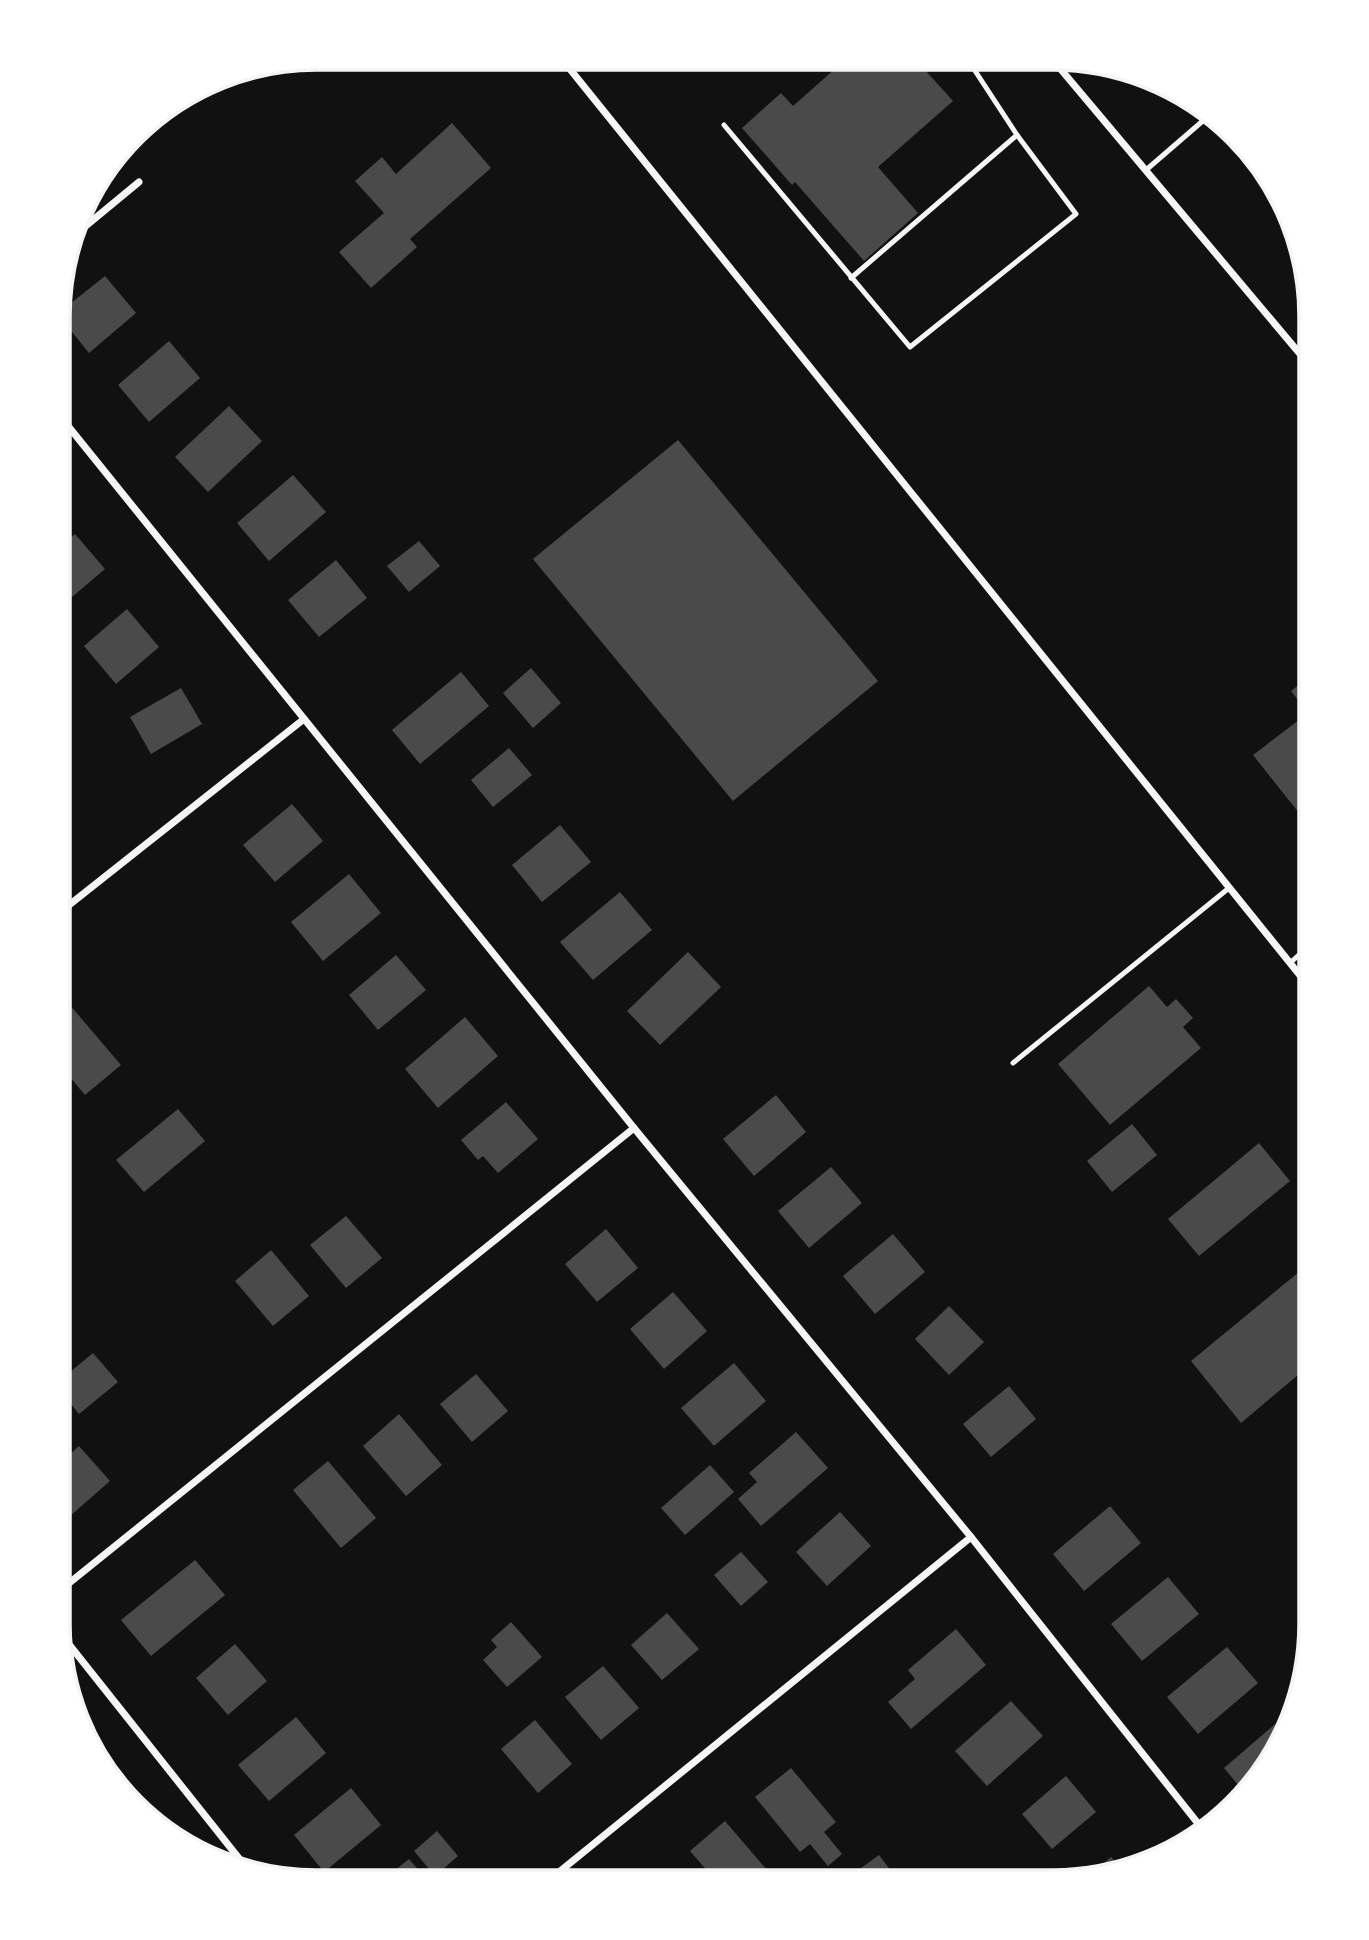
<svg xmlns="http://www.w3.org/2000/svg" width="1369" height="1940" viewBox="0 0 1369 1940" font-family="'Open Sans',sans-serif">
	<rect width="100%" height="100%" fill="#111"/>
	<g fill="#4a4a4a">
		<path d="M846,59L916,60L953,101L878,167L918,213L864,261L795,182L792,185L742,128L781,93L793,106Z"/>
		<path d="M452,123L491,168L410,239L417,247L371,288L339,252L384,213L355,181L382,157L396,174Z"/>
		<path d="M105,276L136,313L89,353L60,317V312Z"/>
		<path d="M169,341L200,378L149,422L118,385Z"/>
		<path d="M229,406L262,441L208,492L175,457Z"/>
		<path d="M678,440L878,681L733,801L533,559Z"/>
		<path d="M293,475L326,512L269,561L237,523Z"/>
		<path d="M75,534L105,569L59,608L60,547Z"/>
		<path d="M419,541L440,566L409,592L387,566Z"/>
		<path d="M336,560L367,598L319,637L288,600Z"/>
		<path d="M127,609L159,647L116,684L84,646Z"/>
		<path d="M531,668L561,703L533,728L503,693Z"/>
		<path d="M461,672L489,706L420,764L392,730Z"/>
		<path d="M1311,675V828L1253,755L1308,713L1291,691Z"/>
		<path d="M181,688L202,724L151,754L130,717Z"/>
		<path d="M509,748L532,775L493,807L471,780Z"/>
		<path d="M292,804L323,841L275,882L243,845Z"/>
		<path d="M560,825L591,862L542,902L512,865Z"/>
		<path d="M349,874L381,913L323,961L291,922Z"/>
		<path d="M620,892L652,930L593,980L560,942Z"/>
		<path d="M688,952L721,987L660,1045L627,1011Z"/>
		<path d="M396,955L426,990L378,1030L349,995Z"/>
		<path d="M1149,986L1167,1007L1176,999L1193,1018L1183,1027L1201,1048L1110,1125L1058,1064Z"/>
		<path d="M69,1004L121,1065L85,1095L59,1064V1013Z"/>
		<path d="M465,1017L498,1056L438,1108L405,1069Z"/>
		<path d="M776,1095L806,1132L754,1176L723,1139Z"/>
		<path d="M506,1102L538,1139L498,1173L483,1156L478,1160L461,1140Z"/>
		<path d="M178,1109L205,1141L144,1192L116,1160Z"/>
		<path d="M1132,1124L1157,1155L1112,1192L1087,1161Z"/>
		<path d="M1259,1143L1290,1181L1199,1256L1168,1219Z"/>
		<path d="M831,1167L862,1203L809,1248L778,1211Z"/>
		<path d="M346,1216L382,1258L346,1288L310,1245Z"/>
		<path d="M606,1229L638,1268L597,1302L565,1264Z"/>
		<path d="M893,1234L925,1272L875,1314L843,1276Z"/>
		<path d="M271,1250L309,1296L273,1326L235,1281Z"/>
		<path d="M1305,1267L1311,1274V1364L1241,1423L1191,1361Z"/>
		<path d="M673,1292L707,1331L664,1369L630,1329Z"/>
		<path d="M949,1306L984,1342L949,1375L915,1339Z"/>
		<path d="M93,1353L118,1382L79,1414L58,1388V1382Z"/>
		<path d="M734,1363L766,1401L714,1446L681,1408Z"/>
		<path d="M476,1374L508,1411L472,1442L440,1404Z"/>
		<path d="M1009,1386L1036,1419L991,1457L963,1424Z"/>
		<path d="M399,1414L442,1465L406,1496L363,1446Z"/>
		<path d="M796,1432L828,1468L761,1526L738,1499L757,1482L749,1473Z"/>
		<path d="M79,1446L110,1481L69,1517L58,1504V1465Z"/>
		<path d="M328,1461L376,1518L341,1548L293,1490Z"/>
		<path d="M710,1465L734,1492L685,1535L661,1508Z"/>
		<path d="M1110,1506L1141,1543L1084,1591L1053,1554Z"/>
		<path d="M840,1512L871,1546L827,1586L796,1552Z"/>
		<path d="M741,1552L768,1582L741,1606L714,1575Z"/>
		<path d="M195,1560L225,1595L151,1656L121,1620Z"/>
		<path d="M1168,1577L1199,1614L1142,1661L1111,1624Z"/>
		<path d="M667,1613L699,1649L662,1680L631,1645Z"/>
		<path d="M511,1622L542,1657L507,1687L483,1660L497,1647L491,1640Z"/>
		<path d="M956,1629L986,1665L911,1729L888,1702L915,1679L908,1670Z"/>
		<path d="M235,1644L267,1681L228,1715L196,1678Z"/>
		<path d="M1227,1647L1258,1683L1198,1734L1167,1697Z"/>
		<path d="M603,1666L639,1708L601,1740L565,1697Z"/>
		<path d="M1011,1701L1043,1736L987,1786L955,1751Z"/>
		<path d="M296,1717L326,1753L269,1801L238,1765Z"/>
		<path d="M1281,1719L1288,1727L1268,1768L1245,1793L1224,1768Z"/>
		<path d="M535,1720L572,1764L538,1793L501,1749Z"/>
		<path d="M791,1768L836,1822L824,1832L842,1854L828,1866L810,1844L800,1852L755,1797Z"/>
		<path d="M1066,1776L1096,1812L1052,1849L1022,1814Z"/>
		<path d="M351,1788L381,1825L324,1872L294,1835Z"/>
		<path d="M725,1821L767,1870L753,1881H716L690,1851Z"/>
		<path d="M437,1831L458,1856L435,1876L414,1851Z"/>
		<path d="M879,1855L898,1880L896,1882H865L857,1871Z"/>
		<path d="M1111,1857L1120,1867L1092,1873Z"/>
		<path d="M409,1859L427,1880H383Z"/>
	</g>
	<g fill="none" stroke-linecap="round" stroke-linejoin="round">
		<g stroke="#f5f5f5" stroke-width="5">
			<path d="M724,125L910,347L1076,214L1017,135L968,60"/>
			<path d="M1146,170L1212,113"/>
			<path d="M851,278L1017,135"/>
			<path d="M1290,963L1311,944"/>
			<path d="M1013,1063L1229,888"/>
		</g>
		<g stroke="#f5f5f5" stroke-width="7">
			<path d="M561,58L1311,989"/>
			<path d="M1053,60L1311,367"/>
			<path d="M76,234L139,182"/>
			<path d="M60,416L634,1128L971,1537L1204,1831"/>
			<path d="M59,913L304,719"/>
			<path d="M58,1592L634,1128"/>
			<path d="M60,1633L249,1871"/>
			<path d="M548,1881L971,1537"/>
		</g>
	</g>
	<path d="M0 0H1369V1940H0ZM316 70H1053A246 246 0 0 1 1299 316V1624A246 246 0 0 1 1053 1870H316A246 246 0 0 1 70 1624V316A246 246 0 0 1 316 70Z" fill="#fff" fill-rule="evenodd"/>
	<path fill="none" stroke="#f5f5f5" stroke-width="3.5" d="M316 70H1053A246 246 0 0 1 1299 316V1624A246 246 0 0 1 1053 1870H316A246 246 0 0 1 70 1624V316A246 246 0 0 1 316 70Z"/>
</svg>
